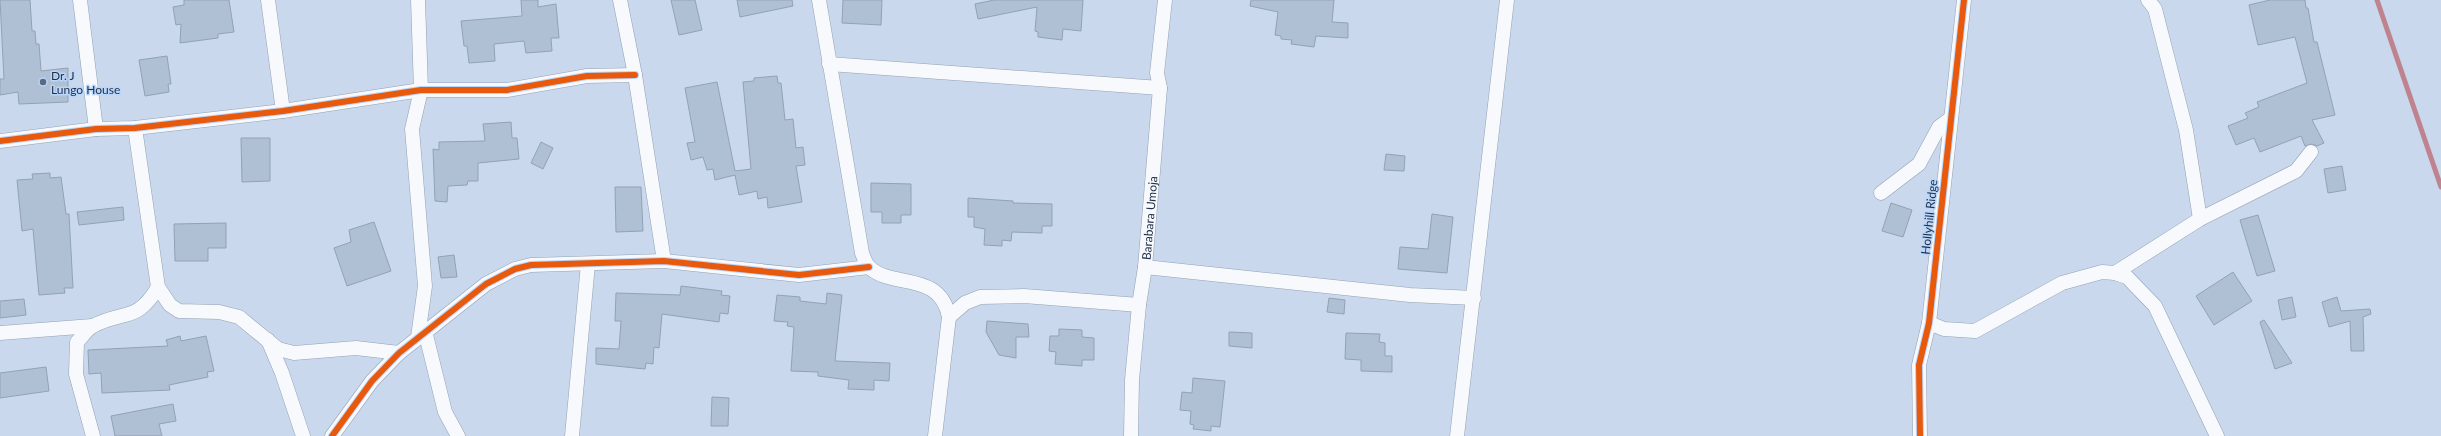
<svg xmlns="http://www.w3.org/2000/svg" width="2441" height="436" viewBox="0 0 2441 436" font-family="Lato,sans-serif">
	<rect width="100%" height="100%" fill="#c9d8ec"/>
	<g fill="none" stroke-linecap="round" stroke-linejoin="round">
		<path stroke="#be838e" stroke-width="5" d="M2377,0L2441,187"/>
	</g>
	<g fill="#b0c0d4" stroke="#93a1b4">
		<path d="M0,0H30L32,31H35L36,44H39L41,71L68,68V102L19,104L18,92L0,95V79H4Z"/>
		<path d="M184,0H229L234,32L218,34V38L180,43L181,24L176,25L173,7L184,5Z"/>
		<path d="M521,0H538V7L556,4L559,38H551L552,51L526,53L524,41L494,44L495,61L469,63L467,46H464L461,21L522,16Z"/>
		<path d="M671,0H695L702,30L679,35Z"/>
		<path d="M737,0H792L793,6L740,17Z"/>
		<path d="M843,0H882L881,25L842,23Z"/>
		<path d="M994,0H1083L1081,31L1063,29L1062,40L1038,37V32L1035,31L1037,7L978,19L975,4Z"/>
		<path d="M1251,0H1334L1332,22L1348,23V38L1316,36L1314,47L1291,44L1292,40L1281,39V36L1275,35L1278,12L1250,6Z"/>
		<path d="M2270,0H2305L2306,8H2308L2314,42H2317L2335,115L2312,120L2324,143L2317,146L2312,144L2305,146L2301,136L2260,152L2254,138L2236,145L2228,126L2248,118L2245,113L2259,107L2257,102L2307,83L2295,37L2258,45L2249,5Z"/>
		<path d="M167,56L171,84H168L169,92L145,96L139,60Z"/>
		<path d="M777,76L778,83H781L785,120L793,119L796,148L803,147L805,165L796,166L802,202L768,208L767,197L758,199L757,191L739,195L735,175L715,180L713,169L707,170L703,157L691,160L687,143L695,142L685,88L717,82L735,171L751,169L743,82L754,81V78Z"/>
		<path d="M511,122L512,138H517L519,159L478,163V181H468L467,185L448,186L447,202L435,201L433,149L439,150V142L485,141L483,124Z"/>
		<path d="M241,138H270V181L242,182Z"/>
		<path d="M541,142L553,148L543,169L531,163Z"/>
		<path d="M1386,154L1405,156L1404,171L1384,170Z"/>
		<path d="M2342,166L2346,190L2328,193L2324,169Z"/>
		<path d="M50,173V178L61,177L66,214H69L73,288H64L65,293L39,295L33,229L22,231L17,180L33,179L32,174Z"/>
		<path d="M871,183L911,184V215H901V223H882V212H871Z"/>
		<path d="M615,187H641L643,231L616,232Z"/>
		<path d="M968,198L1013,201V203L1052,204V226H1042V233L1012,232L1011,241L1002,240V246L984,245L985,229L974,227V217H968Z"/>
		<path d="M1891,203L1912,210L1903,237L1882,231Z"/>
		<path d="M123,207L124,220L79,225L77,212Z"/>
		<path d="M1432,214L1453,217L1447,273L1398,269L1400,247L1428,249Z"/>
		<path d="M2258,215L2275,271L2257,276L2240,220Z"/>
		<path d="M374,222L391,271L347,286L334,248L351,242L349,230Z"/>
		<path d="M226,223V248H208V261H175L174,224Z"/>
		<path d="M454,255L457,277L441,278L438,257Z"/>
		<path d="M2233,272L2252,301L2214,325L2196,296Z"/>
		<path d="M681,286L722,291L721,295L730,296L728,314L720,313L719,322L662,314L659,348L654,347L653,364L646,363L645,369L596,364V348L619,349L621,321H615L616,293L680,295Z"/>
		<path d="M827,293L842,295L835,361L890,363L889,381L874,380V390L848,389L849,380L818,376V372L791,371L794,327L787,326L788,322L774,321L777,295L800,297V301L826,304Z"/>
		<path d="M2292,297L2296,317L2282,320L2278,300Z"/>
		<path d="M2337,297L2341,311L2370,309L2371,314L2363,317L2364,351H2351L2350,321L2329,327L2322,302Z"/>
		<path d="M1329,298L1345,300L1344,314L1327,312Z"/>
		<path d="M24,299L26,315L0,318V301Z"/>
		<path d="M2264,320L2292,363L2275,369L2260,322Z"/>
		<path d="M987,321L1028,324L1029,337H1016V358L999,355L986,332Z"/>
		<path d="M1059,329L1082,330V337L1094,338V360H1082V366L1055,364L1056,352L1049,351L1050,336H1059Z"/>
		<path d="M1229,332L1252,333V348L1229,346Z"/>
		<path d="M1346,333L1380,334L1379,342L1385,343V356H1392V372L1361,371V360L1345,359Z"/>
		<path d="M180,336L181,341L206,336L214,371L207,372L208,377L169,385L170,390L102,393L101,373L89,374L88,350L168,346L166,340Z"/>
		<path d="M46,367L49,391L0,398V373Z"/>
		<path d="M1193,378L1225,381L1220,427L1211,426V431L1193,429L1194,425L1190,424L1191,411L1180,410L1182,392L1192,393Z"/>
		<path d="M712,397L729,398L728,426H711Z"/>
		<path d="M173,404L176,421L159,424L162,436H115L111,416Z"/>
	</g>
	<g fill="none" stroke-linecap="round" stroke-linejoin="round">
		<g stroke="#93a1b4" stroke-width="15">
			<g id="minor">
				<path d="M80,0L96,129"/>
				<path d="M268,0L283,111"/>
				<path d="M620,0L635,75L664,261"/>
				<path d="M819,0L862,253C864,258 866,264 869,267C891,289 940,270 949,317L935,436"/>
				<path d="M2148,0L2155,9L2186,130L2200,219"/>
				<path d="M829,64L1160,88"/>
				<path d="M135,128L158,287L170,305L179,311L219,312L239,317L278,349L294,353L356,348L399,353"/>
				<path d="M0,141L96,129L135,128L283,111L421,90H507L587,76L635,75"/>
				<path d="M1881,193L1919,164L1939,127L1951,118"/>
				<path d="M1145,267L1410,295L1474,298"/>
				<path d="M2115,273L2200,219L2296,171L2311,152"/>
				<path d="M949,317L965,303L980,297L1024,296L1139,305"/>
				<path d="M1929,323L1944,329L1975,331L2062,283L2102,272L2115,273L2127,277L2155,306L2217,436"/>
				<path d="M425,331L445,412L458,436"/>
				<path d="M0,333L92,326"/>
				<path d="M418,337L425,286L412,129L421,90L418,0"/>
				<path d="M268,340L282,373L303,436"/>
				<path d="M93,436L76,374L77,342C82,337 87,329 93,326C123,310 137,323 158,287"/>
				<path d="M332,436L372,381L399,353L486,284L515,269L531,265L664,261L799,275L869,267"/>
				<path d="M572,436L588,264"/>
				<path id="s1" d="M1131,436L1132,380L1139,305L1145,267L1160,88L1157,73L1165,0"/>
				<path d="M1457,436L1507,0"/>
				<path d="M1920,436L1919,365L1929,323L1964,0"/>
			</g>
		</g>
		<use href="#minor" stroke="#f7f9fc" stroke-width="14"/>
		<g stroke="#bad6fb" stroke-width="8">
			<g id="cycleway">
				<path d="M0,141L96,129L135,128L283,111L421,90H507L587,76L635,75"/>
				<path d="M332,436L372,381L399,353L486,284L515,269L531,265L664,261L799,275L869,267"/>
				<path d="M1920,436L1919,365L1929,323L1964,0"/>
			</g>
		</g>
		<use href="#cycleway" stroke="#e8590c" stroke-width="6"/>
	</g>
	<circle fill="#5a6a81" stroke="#bad6fb" stroke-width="1.5" cx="43" cy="82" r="4"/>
	<g text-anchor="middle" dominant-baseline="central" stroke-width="3" stroke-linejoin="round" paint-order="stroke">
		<g font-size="12" fill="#1e2f47" stroke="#bad6fb" text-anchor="start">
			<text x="51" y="75">Dr. J<tspan x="51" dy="14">Lungo House</tspan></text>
		</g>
		<g font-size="12" fill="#1e2f47" stroke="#bad6fb">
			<text transform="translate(1929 217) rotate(-84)">Hollyhill Ridge</text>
			<text stroke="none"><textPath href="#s1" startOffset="219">Barabara Umoja</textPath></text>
		</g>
	</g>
</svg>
